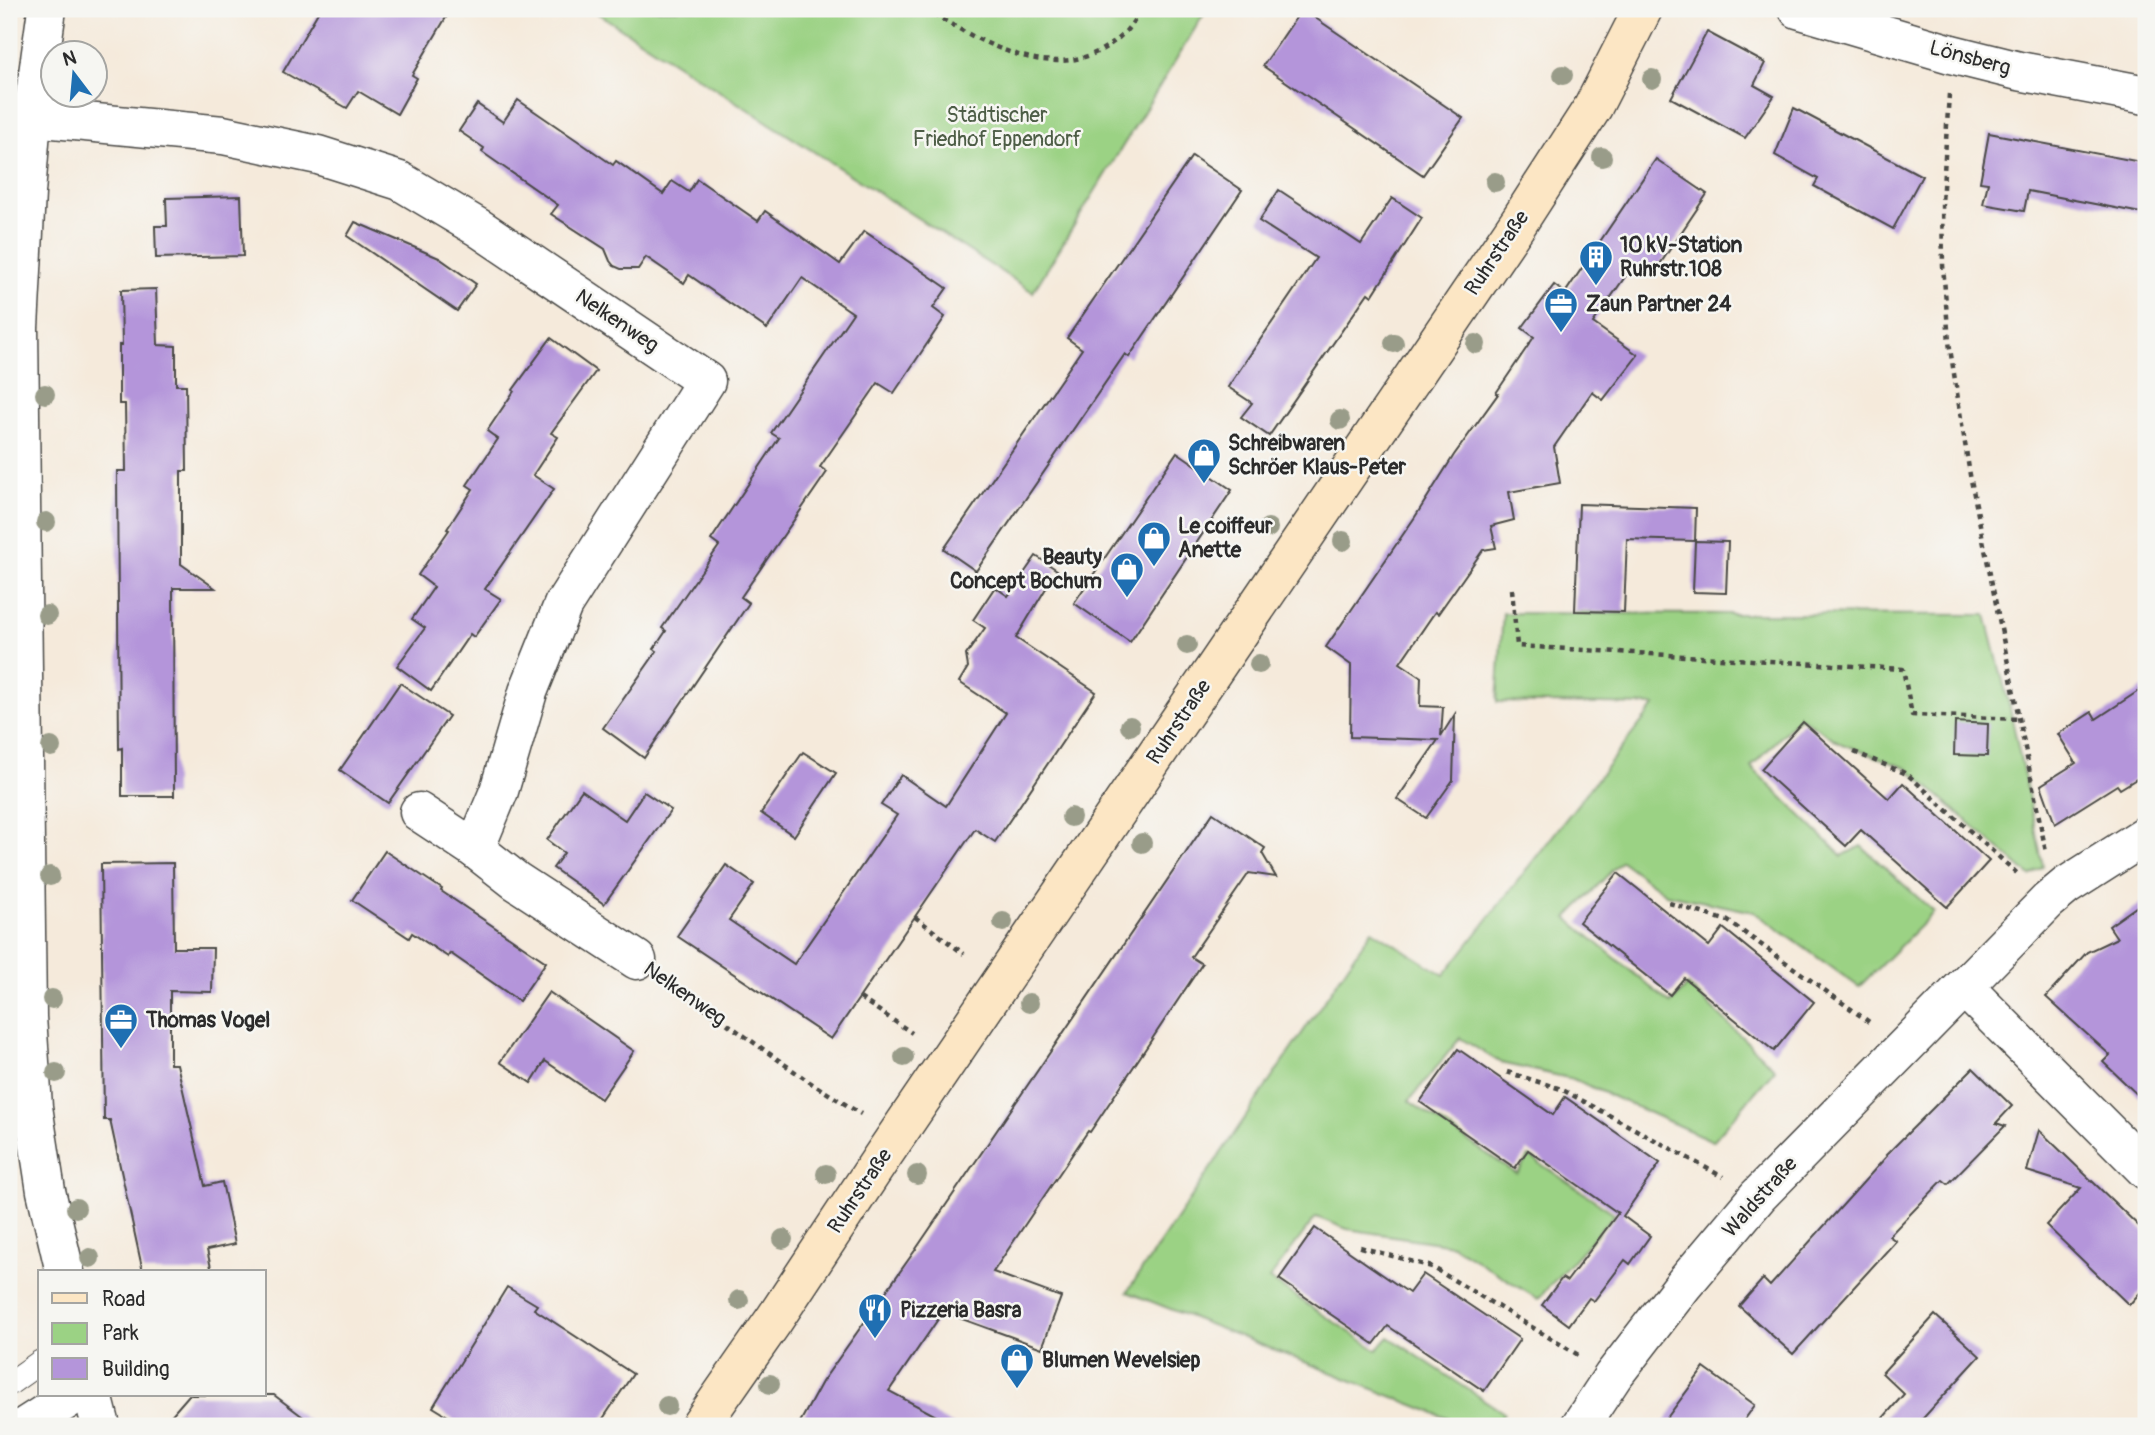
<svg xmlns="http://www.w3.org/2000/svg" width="2155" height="1435" viewBox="0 0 2155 1435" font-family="Pangolin,sans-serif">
	<rect width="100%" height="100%" fill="#f6f6f2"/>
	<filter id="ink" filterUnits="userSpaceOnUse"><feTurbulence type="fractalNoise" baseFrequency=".0143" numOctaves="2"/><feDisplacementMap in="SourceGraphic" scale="14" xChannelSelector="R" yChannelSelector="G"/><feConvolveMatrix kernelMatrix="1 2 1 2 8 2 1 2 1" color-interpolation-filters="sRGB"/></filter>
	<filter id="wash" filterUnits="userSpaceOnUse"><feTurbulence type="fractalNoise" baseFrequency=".00686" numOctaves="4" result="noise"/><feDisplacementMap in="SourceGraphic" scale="28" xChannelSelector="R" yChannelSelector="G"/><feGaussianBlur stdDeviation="1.57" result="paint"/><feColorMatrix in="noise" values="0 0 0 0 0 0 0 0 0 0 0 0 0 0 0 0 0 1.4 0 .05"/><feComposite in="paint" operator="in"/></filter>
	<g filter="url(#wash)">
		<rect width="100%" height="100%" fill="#f5eadb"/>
		<g fill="#9bd284" stroke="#637e58" stroke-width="2">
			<path d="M591,9H1207L1033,292Z"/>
			<path d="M1503,613L1986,615L2010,709L2043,866L2030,876L1907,768L1842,744L1800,717L1751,767L1842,856L1861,846L1934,912L1859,987L1754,912L1666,894L1621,861L1567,918L1671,1004L1688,985L1775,1069L1713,1141L1573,1079L1501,1063L1460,1038L1409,1101L1517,1174L1529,1156L1615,1214L1538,1299L1452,1245L1347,1229L1316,1217L1269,1279L1377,1350L1389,1337L1504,1413L1496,1426H1467L1127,1292L1372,930L1444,975L1655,705L1497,702Z"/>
		</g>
		<g id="blocks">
			<g fill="#b495da">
				<path d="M320,9H451L412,75L417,78L397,114L358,91L347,108L283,72Z"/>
				<path d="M1302,9L1463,118L1423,175L1263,66Z"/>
				<path d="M1707,32L1765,63L1754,85L1774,96L1745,138L1671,98Z"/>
				<path d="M518,100L613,165L616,161L663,194L672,181L689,192L697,179L758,221L765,211L840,264L864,231L947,288L933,308L945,317L894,393L878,383L820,467L827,472L741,597L749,603L644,758L603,728L657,651L654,649L666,631L662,628L719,546L711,540L779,438L771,433L853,313L802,278L767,329L689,275L684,283L646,257L638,269H621L614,266L610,261L605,249L551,214L558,205L482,152L484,148L459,131L477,104L503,122Z"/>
				<path d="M1794,108L1922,176L1893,229L1814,186L1818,179L1775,155Z"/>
				<path d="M1989,133L2146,163V214L2028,191L2024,211L1983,204L1988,183L1980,182Z"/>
				<path d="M1192,156L1242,190L1129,357L1125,354L976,571L944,549L1082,349L1067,338Z"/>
				<path d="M1656,159L1707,194L1652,276L1634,264L1593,323L1638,355L1603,400L1592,392L1554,447L1560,483L1509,492L1514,520L1491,526L1496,548L1483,550L1438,614L1435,612L1400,663L1421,677L1420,706L1443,707L1441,736L1455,714L1453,780L1426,818L1397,799L1438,740L1350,737L1351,665L1326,647L1415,517L1454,455L1498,394L1496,393L1534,337L1522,328L1554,285L1565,293Z"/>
				<path d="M1279,190L1361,244L1392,198L1422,218L1372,296L1368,293L1269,436L1241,417L1252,403L1228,387L1316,258L1259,221Z"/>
				<path d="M241,196L243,256L156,258L155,226H167L166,198Z"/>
				<path d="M355,222L439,258L476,284L457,311L347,236Z"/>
				<path d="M156,289L158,345L176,346V385H186L187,471H181V564L215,588H173L174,796H122V748L119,749L117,471H126L125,404H119V345H122L121,290Z"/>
				<path d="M551,338L596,371L551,433L558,437L533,475L554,489L485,589L501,599L474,637L470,634L431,691L397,666L425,628L412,619L434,587L418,575L449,530L447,529L473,489L467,485L498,439L487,431L514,391L513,390Z"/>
				<path d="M1177,452L1232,490L1130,642L1074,603Z"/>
				<path d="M1579,504L1696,508L1695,541L1627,539L1624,612L1575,611Z"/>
				<path d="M1695,541L1728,542L1726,593L1693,592Z"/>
				<path d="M1036,556L1057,570L1016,638L1096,692L995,842L975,829L831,1039L677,936L726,865L754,884L729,920L794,964L897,815L881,805L901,775L946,806L1006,713L959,682L968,667L966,655L985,628L973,620L995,587L1008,596Z"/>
				<path d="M400,683L449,716L388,803L340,770Z"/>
				<path d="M2146,686V773L2120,789L2117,785L2055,824L2041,785L2076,763L2058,734L2092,712L2096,719Z"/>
				<path d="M1803,722L1889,799L1903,783L1989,861L1947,907L1861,830L1846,846L1761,769Z"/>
				<path d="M1955,722L1988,724L1987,756L1954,755Z"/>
				<path d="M803,752L836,773L794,836L761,813Z"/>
				<path d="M582,790L625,820L644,792L671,810L604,904L553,868L564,853L547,840Z"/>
				<path d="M1213,813L1265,848L1262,853L1276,877L1249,873L1191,957L1202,964L1090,1132L1088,1131L993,1272L1061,1297L1042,1348L943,1312L889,1391L955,1426H798L822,1382L916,1249Z"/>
				<path d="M385,851L442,889L441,891L546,962L519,1001L450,953L448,957L412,933L409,938L352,900Z"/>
				<path d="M173,863L174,948H213L212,992L170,991V1064H177L205,1186L222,1182L235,1244L207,1250L212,1272H143L110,1120H104L101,864Z"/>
				<path d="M1618,873L1709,946L1723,928L1814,1002L1774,1051L1684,978L1670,995L1579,922Z"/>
				<path d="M2146,900V1103L2103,1062L2110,1055L2046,997L2087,952L2117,938L2109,926Z"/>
				<path d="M549,992L634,1051L601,1099L545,1061L531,1083L500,1062Z"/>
				<path d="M1458,1049L1553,1115L1565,1097L1660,1163L1623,1216L1650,1236L1630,1264L1625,1260L1594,1301L1589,1298L1569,1325L1542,1305L1562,1278L1567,1281L1618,1213L1528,1150L1515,1168L1420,1102Z"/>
				<path d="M1973,1068L2012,1106L1996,1123L2005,1126L1948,1184L1943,1180L1889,1236L1896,1241L1793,1354L1739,1306L1763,1279L1770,1286L1887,1156L1886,1155Z"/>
				<path d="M2039,1130L2146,1233V1286L2129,1305L2046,1225L2081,1188L2027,1171Z"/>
				<path d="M1315,1228L1409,1293L1423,1274L1520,1339L1484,1391L1388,1326L1374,1344L1279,1279Z"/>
				<path d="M507,1287L537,1305L534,1309L633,1374L598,1426H464L433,1407Z"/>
				<path d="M1935,1315L1980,1356L1916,1426H1876L1904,1394L1882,1373Z"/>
				<path d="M1704,1368L1755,1405L1740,1426H1661Z"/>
				<path d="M189,1395H274L315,1426H162Z"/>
			</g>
		</g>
	</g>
	<g filter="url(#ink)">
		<use href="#blocks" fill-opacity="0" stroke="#494845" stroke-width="2"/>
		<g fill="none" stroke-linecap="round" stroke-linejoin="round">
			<g stroke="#494845" stroke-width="25">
				<path id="lane" d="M9,1384L40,1362"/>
			</g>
			<g stroke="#494845" stroke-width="41">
				<g id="street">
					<path d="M47,9L32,117L26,193L19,328L27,1017L33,1107L46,1191L65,1272"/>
					<path d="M1798,9L1951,54L2019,71L2146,95"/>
					<path d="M32,117L223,135L318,155L400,181L479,228L706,381L563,605L528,692L499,791L475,849L516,881L637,960"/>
					<path d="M419,812L475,849"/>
					<path d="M1964,987L2146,1170"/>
					<path d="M93,1395L101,1426"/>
					<path d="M26,1426L68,1399L70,1395"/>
					<path d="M1580,1426L1613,1376L1684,1284L1758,1196L2048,901L2066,886L2146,835"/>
				</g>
			</g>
			<g stroke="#494845" stroke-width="41">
				<path id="secondary" d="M700,1426L774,1320L882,1157L1520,220L1593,107L1643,9"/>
			</g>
			<g stroke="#494845" stroke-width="4.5" stroke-dasharray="5 5" stroke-linecap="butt">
				<path d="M925,9C985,45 1065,93 1126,31C1132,24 1137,16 1142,9"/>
				<path d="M1949,94L1942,203L1943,265L1949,342L1970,475L2046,852"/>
				<path d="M1512,589L1517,646L1903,669L1912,715L2020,719"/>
				<path d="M1854,752L1907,774L2019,875"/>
				<path d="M1669,903L1728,921L1872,1024"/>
				<path d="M915,917L964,954"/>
				<path d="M670,983L808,1081L861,1114"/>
				<path d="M860,998L912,1033"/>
				<path d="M1507,1072L1561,1089L1723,1177"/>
				<path d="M1360,1247L1432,1267L1580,1356"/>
			</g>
			<use href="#lane" stroke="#fff" stroke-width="23"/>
			<use href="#street" stroke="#fff" stroke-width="38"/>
			<use href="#secondary" stroke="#fce6c4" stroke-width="38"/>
		</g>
		<g fill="#999c89">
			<circle cx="1563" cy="75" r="10"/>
			<circle cx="1652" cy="79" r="10"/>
			<circle cx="1602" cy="157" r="10"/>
			<circle cx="1495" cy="182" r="10"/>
			<circle cx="1394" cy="343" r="10"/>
			<circle cx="1476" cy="344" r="10"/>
			<circle cx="45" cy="394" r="10"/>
			<circle cx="1340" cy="420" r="10"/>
			<circle cx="46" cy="522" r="10"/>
			<circle cx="1268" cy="528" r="10"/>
			<circle cx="1343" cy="541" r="10"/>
			<circle cx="47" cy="615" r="10"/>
			<circle cx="1187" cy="645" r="10"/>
			<circle cx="1259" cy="664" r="10"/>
			<circle cx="1130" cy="726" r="10"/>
			<circle cx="51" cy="747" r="10"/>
			<circle cx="1071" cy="817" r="10"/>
			<circle cx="1142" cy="843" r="10"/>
			<circle cx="50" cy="876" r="10"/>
			<circle cx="1003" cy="922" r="10"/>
			<circle cx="52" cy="999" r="10"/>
			<circle cx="1029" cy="1003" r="10"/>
			<circle cx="904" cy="1057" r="10"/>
			<circle cx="56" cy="1073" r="10"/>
			<circle cx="826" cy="1174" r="10"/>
			<circle cx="917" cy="1175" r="10"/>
			<circle cx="76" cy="1208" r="10"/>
			<circle cx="783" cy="1239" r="10"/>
			<circle cx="90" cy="1258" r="10"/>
			<circle cx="739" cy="1300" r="10"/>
			<circle cx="770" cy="1384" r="10"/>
			<circle cx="667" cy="1406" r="10"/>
		</g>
	</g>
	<defs>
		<g id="building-pin" transform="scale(1.75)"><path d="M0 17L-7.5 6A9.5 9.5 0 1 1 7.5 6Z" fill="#1f6fb2" stroke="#f6f6f2"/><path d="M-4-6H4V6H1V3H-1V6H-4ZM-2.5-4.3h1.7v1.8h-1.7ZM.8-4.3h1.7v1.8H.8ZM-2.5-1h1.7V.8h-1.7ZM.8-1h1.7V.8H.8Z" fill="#fff"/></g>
		<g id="office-pin" transform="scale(1.75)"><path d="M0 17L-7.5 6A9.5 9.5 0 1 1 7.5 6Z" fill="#1f6fb2" stroke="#f6f6f2"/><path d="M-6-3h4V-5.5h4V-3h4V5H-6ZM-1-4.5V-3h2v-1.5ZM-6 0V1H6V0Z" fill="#fff"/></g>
		<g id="shop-pin" transform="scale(1.75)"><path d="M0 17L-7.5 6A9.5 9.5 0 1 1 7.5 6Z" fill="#1f6fb2" stroke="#f6f6f2"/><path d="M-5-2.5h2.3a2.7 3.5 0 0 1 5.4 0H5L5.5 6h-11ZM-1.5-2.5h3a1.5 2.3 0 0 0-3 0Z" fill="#fff"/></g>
		<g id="restaurant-pin" transform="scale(1.75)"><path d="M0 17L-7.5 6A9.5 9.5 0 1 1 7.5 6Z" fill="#1f6fb2" stroke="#f6f6f2"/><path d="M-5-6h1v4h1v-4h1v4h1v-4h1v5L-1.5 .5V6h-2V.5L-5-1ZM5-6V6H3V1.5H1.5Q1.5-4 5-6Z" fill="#fff"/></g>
	</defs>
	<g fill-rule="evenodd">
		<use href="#building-pin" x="1596" y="257"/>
		<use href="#office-pin" x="1561" y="304"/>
		<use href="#shop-pin" x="1204" y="455"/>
		<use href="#shop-pin" x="1154" y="538"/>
		<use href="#shop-pin" x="1127" y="569"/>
		<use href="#office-pin" x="121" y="1020"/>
		<use href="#restaurant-pin" x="875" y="1310"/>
		<use href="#shop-pin" x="1017" y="1360"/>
	</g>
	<g text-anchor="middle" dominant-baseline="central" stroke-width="5" stroke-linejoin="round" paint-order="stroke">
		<g font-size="21" fill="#2b2b2b" stroke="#f6f6f2">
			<text transform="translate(1970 58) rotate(15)">Lönsberg</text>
			<text transform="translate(1497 253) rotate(-56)">Ruhrstraße</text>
			<text transform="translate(617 321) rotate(34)">Nelkenweg</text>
			<text transform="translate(1179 722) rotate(-56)">Ruhrstraße</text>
			<text transform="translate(685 994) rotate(35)">Nelkenweg</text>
			<text transform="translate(860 1191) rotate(-56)">Ruhrstraße</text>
			<text transform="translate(1760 1197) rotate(-48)">Waldstraße</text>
		</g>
		<g font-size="21" fill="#4d5d46" stroke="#f6f6f2">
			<text x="997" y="115">Städtischer<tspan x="997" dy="24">Friedhof Eppendorf</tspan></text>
		</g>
		<g font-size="21" font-weight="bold" fill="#2b2b2b" stroke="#f6f6f2" text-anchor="start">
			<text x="1620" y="245">10 kV-Station<tspan x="1620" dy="24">Ruhrstr.108</tspan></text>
			<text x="1586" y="304">Zaun Partner 24</text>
			<text x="1228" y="443">Schreibwaren<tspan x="1228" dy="24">Schröer Klaus-Peter</tspan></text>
			<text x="1178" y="526">Le coiffeur<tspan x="1178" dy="24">Anette</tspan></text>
			<text x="1102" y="557" text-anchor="end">Beauty<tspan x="1102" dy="24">Concept Bochum</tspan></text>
			<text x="146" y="1020">Thomas Vogel</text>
			<text x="900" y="1310">Pizzeria Basra</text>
			<text x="1042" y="1360">Blumen Wevelsiep</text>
		</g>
	</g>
	<rect width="2155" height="1435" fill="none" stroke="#f6f6f2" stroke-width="35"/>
	<rect x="38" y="1270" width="228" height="126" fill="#f6f6f2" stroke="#a5a5a2" stroke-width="2"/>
	<rect x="52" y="1293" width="35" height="10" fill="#fce6c4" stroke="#a5a5a2" stroke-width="2"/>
	<text x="102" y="1306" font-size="21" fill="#2b2b2b">Road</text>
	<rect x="52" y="1323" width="35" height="21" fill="#9bd284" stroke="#a5a5a2" stroke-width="2"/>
	<text x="102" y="1340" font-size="21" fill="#2b2b2b">Park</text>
	<rect x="52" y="1358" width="35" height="21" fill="#b495da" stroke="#a5a5a2" stroke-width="2"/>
	<text x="102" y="1376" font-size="21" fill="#2b2b2b">Building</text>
	<g transform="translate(74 74) rotate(344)"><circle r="33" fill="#f6f6f2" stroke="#a5a5a2" stroke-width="2"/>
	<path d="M0-5L12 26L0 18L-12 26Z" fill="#1f6fb2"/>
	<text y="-10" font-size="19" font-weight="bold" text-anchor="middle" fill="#2b2b2b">N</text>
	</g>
</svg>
